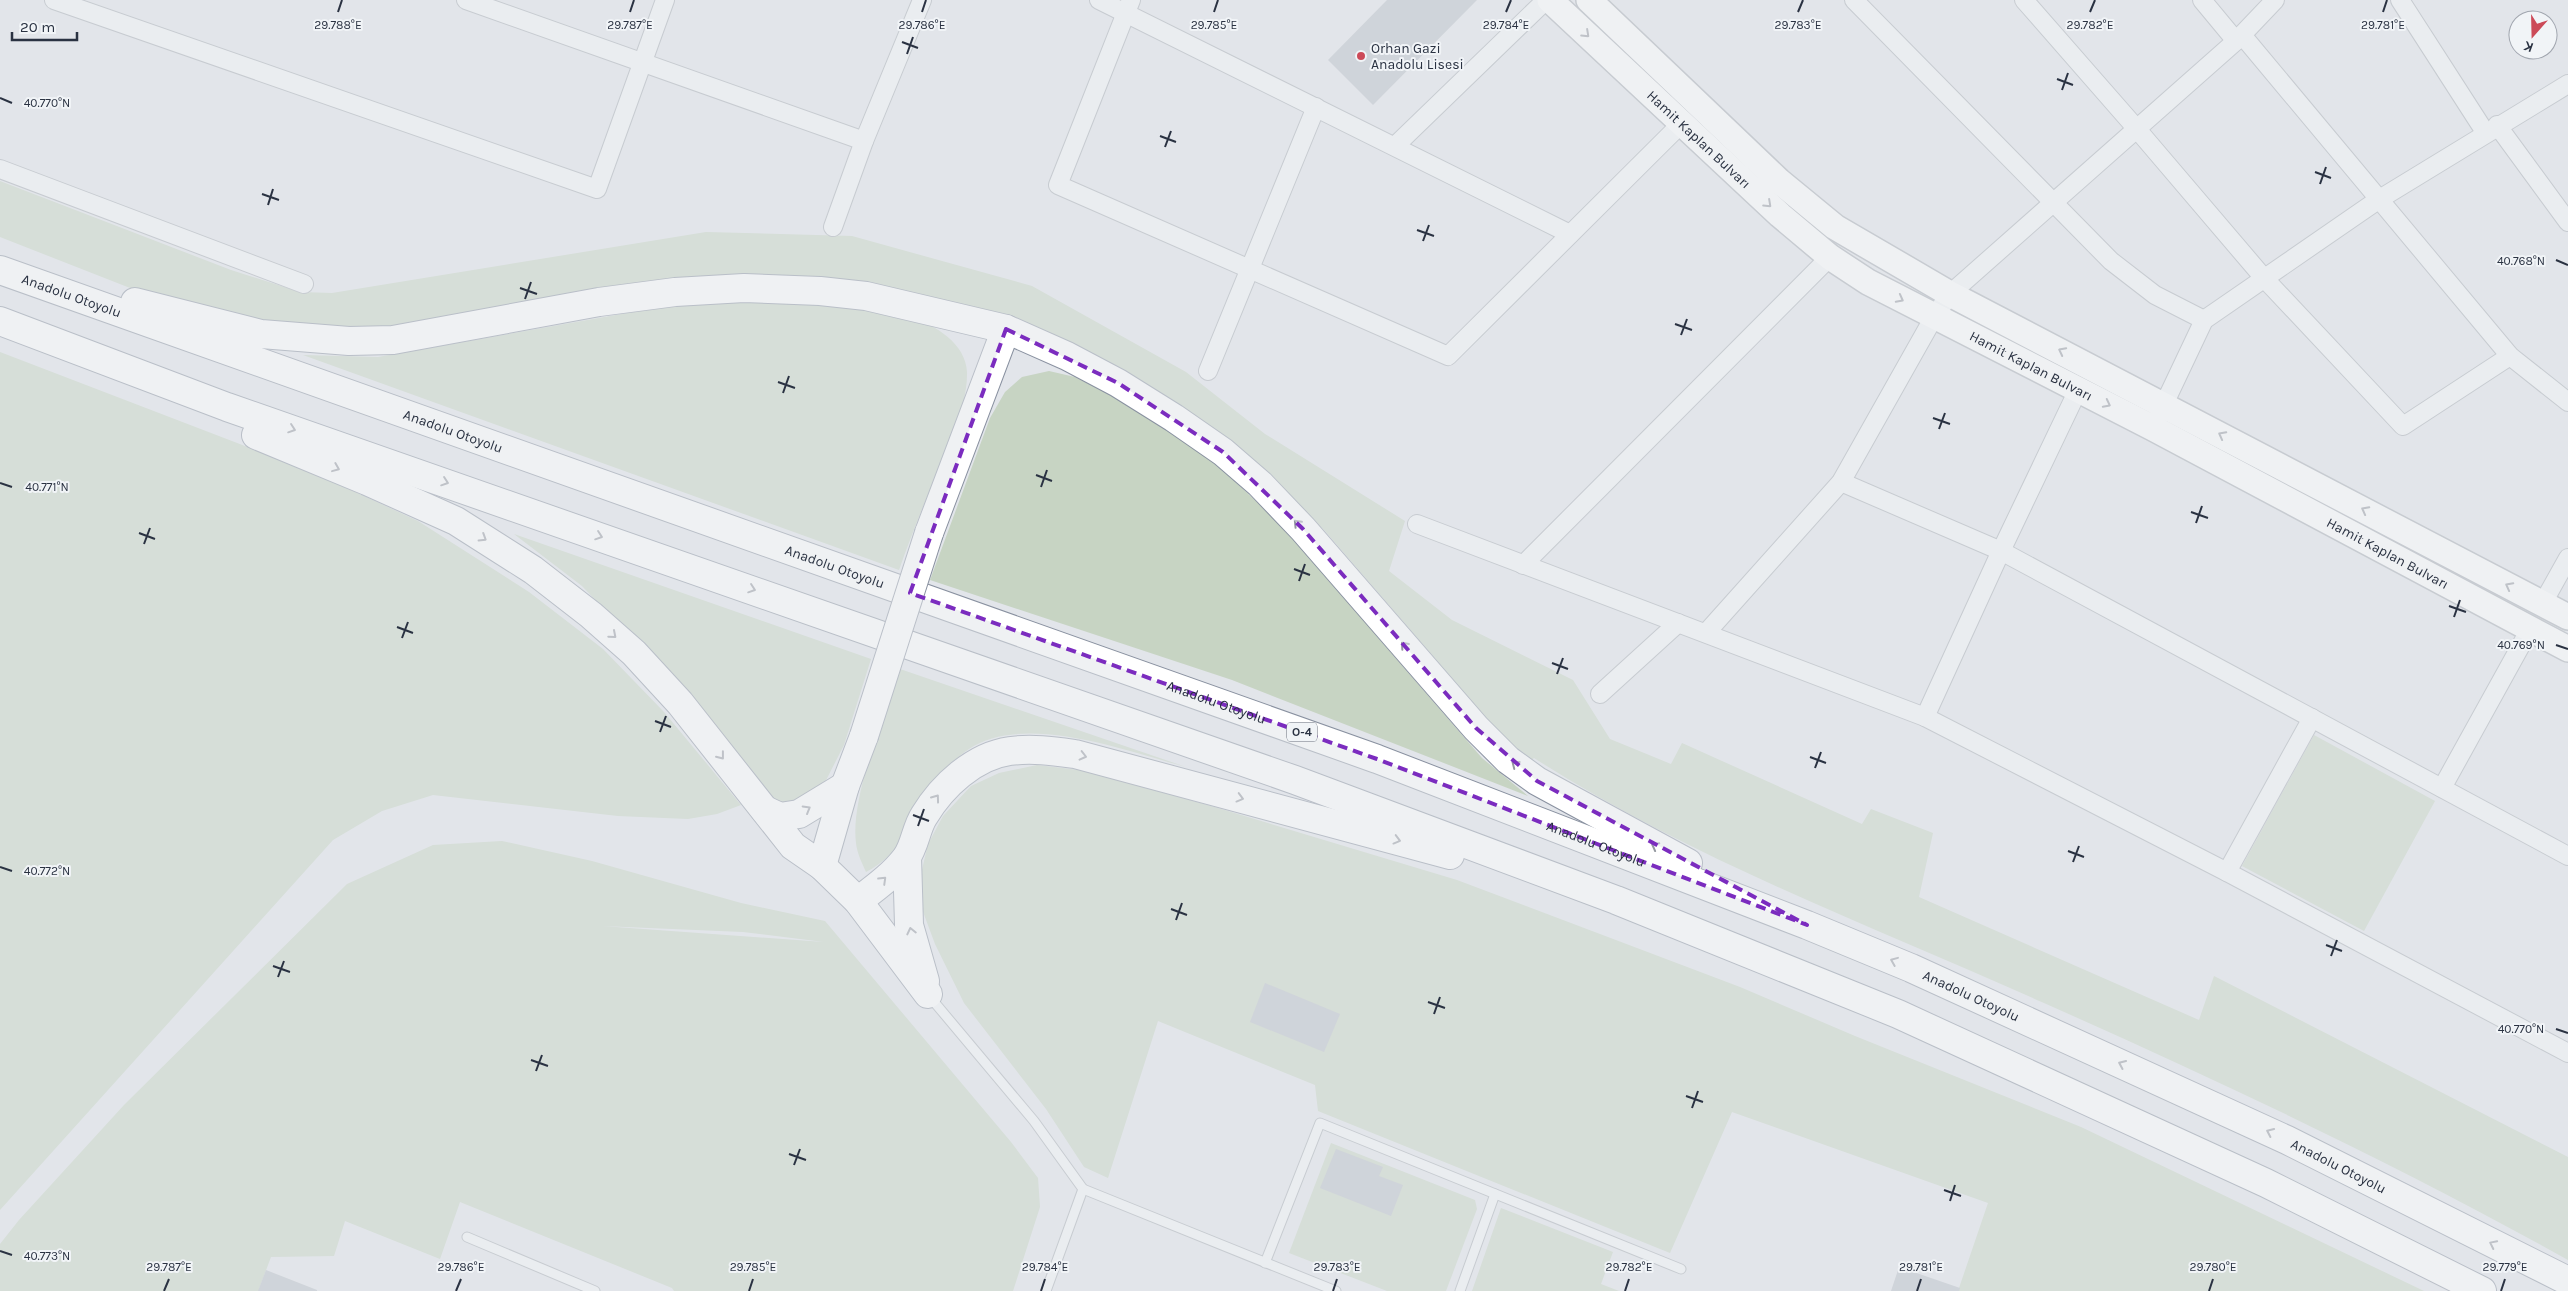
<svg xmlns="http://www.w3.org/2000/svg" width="2568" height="1291" viewBox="0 0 2568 1291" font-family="Karla,sans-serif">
	<rect width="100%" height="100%" fill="#e2e5ea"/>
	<g fill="#c7d4c3" fill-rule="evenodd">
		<path d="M0,181L231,270L300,292L332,293L706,232L852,236L1032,286L1186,372L1265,434L1405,521L1389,571L1452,620L1573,680L1610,739L1671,764L1682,743L1862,824L1871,809L1933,833L1919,897L2199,1020L2214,976L2568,1157V1260C2398,1165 2222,1082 2044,1003C1872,926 1693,860 1534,758L1529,762L1494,727L1324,530L1262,472L1173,401L845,281L404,326L323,331L176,306L0,237Z"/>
		<path d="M759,301C810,305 861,305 910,318C935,324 966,344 967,372C968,411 940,466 925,502C916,524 907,547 899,570L303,355L378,357L661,307Z"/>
		<path d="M0,352L310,471L418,521L529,592L603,649L664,712L741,805L717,814L688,819L618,816L433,795L382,811L333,840L0,1210Z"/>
		<path d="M1049,371L1075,377L1133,406L1217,464L1281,525L1482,758L1528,796L1232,680L930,580L990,418L1005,392L1022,377Z"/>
		<path d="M514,534L871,659L844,745L820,792L786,804L766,798L660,668L582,586Z"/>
		<path d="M900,669L1186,767C1126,751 1024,712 969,749C953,759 942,776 933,792C914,823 899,855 866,872C862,863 857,853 856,843C850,798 885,713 900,669Z"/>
		<path d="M2314,735L2435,801L2364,931L2242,866Z"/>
		<path d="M1037,765L1088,771L1218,808L1457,880L1740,987L1855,1036L2081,1127L2424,1291H1958L1988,1203L1732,1112L1670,1253L1318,1111L1315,1085L1158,1021L1108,1178L1084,1167L1046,1109L964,1003L935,944L922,909L921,874L928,844L943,816L971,786L999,773Z"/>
		<path d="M502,841L592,861L741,903L825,921L1011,1142L1038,1178L1040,1207L1013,1291H674L672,1288L460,1202L440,1259L345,1221L334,1256L271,1257L259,1289L263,1291H0V1244L19,1220L124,1105L347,884L433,845ZM602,926L743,932L824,942Z"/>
		<path d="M1331,1143L1475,1200L1477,1209L1446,1291H1387L1289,1253Z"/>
		<path d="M1501,1208L1613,1252L1601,1284L1619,1291H1472Z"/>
	</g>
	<g fill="#b9bec7">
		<path d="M1387,0H1477L1373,105L1328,60Z"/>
		<path d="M1265,983L1340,1014L1324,1052L1250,1022Z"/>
		<path d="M1336,1149L1383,1167L1379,1176L1403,1185L1391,1216L1320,1188Z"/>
		<path d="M1899,1267L1960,1288L1959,1291H1891Z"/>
		<path d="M266,1270L317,1290V1291H258Z"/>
	</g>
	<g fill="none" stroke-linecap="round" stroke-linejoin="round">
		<g stroke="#a7acb4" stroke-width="11">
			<g id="service">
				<path d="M930,997L1034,1121L1083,1189L1046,1291"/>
				<path d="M1083,1189L1336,1291"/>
				<path d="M467,1237L595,1291"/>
				<path d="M1265,1263L1320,1123L1681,1269"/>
				<path d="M1460,1291L1495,1194"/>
			</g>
		</g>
		<g stroke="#a7acb4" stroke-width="20">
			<g id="minor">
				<path d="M54,0L597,189L665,0"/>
				<path d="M466,0L864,141"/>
				<path d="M1099,0L1570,234"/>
				<path d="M1131,0L1058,185L1448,356L1681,124"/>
				<path d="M1854,0L2111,261L2155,295L2204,320"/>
				<path d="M2024,0L2136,128L2263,277L2403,426L2510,356"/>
				<path d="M2202,0L2236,41"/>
				<path d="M2400,0L2485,132"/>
				<path d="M2242,35L2510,356L2568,402"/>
				<path d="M2497,125L2568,222"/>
				<path d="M1395,146L1546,0"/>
				<path d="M0,169L304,284"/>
				<path d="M833,227L864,141L922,0"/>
				<path d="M1208,371L1316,107"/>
				<path d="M2159,415L2204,320L2378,200L2568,84"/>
				<path d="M1841,482L2001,551L2568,856"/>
				<path d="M1417,524L1925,717L2227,872L2568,1053"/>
				<path d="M1523,565L1830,257"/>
				<path d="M2543,603L2568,558"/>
				<path d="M1706,633L1841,482L1934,317L1950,294L2236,41L2275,0"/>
				<path d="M1600,694L1678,623"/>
				<path d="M1925,717L2001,551L2078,390"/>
				<path d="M2442,788L2530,629"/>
				<path d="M2227,872L2312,718"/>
			</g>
		</g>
		<g stroke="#a7acb4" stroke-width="28">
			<g id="secondary">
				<path id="s1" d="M1550,0L1780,215L1830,257L1868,282L2153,428L2568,649"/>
				<path d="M1589,0L1779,181L1835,227L1950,294L2568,617"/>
			</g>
		</g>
		<g stroke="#8991a0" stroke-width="30">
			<g id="motorway">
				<path id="s2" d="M0,270L1377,759L1807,925L1911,968L2287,1140L2568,1281"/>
				<path d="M135,302L261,334L349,341L393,340L599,302L675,292L744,288L820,291L866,296L1006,329L1067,356L1118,383L1174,418L1223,452L1260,484L1303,529L1476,728L1508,760L1537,781L1688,863"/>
				<path d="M0,321L227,407L1295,780L1616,900L1898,1014L2266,1183L2482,1291"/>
				<path d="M256,435L367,481L456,521L533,570L591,615L634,653L680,703L793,846L822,866L858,901L928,994"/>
				<path d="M929,533L1006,329"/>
				<path d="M765,810L780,817L799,814L845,786"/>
				<path d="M907,857L909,925L925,981"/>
				<path d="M822,866L845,786L864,736"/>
				<path d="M858,901C875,888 893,875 906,858C915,846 916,828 924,816C942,786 974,756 1010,751C1032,748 1053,751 1075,754L1450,855"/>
			</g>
		</g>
		<use href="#service" stroke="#f4f6f8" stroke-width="9"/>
		<use href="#minor" stroke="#f4f6f8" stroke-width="18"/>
		<use href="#secondary" stroke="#fff" stroke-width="25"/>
		<use href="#motorway" stroke="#fff" stroke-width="28"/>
		<g stroke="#8991a0" stroke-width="30" stroke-linecap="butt">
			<path id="motorway-bridge" d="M864,736L929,533"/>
		</g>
		<use href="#motorway-bridge" stroke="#fff" stroke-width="28"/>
	</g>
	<defs><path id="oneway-chevron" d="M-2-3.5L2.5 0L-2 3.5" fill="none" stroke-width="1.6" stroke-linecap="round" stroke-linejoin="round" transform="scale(1.25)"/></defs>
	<g stroke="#9498a0">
		<use href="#oneway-chevron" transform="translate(1586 34) rotate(43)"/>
		<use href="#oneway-chevron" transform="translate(1768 204) rotate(43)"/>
		<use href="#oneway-chevron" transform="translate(1900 299) rotate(28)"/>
		<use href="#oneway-chevron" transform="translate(2062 351) rotate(-153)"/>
		<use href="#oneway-chevron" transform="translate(2107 404) rotate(27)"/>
		<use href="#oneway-chevron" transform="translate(292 429) rotate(19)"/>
		<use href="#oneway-chevron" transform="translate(2222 435) rotate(-152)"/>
		<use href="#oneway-chevron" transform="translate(336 468) rotate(22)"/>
		<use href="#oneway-chevron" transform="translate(445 482) rotate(19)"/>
		<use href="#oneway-chevron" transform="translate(2365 510) rotate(-152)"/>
		<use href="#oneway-chevron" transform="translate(1297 523) rotate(-134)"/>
		<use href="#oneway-chevron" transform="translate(599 536) rotate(19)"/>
		<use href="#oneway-chevron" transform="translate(483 538) rotate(32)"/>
		<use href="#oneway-chevron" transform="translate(2509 586) rotate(-152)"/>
		<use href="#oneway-chevron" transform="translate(752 589) rotate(19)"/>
		<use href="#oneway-chevron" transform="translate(613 635) rotate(41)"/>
		<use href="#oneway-chevron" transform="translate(1404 645) rotate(-131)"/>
		<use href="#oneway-chevron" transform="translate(721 756) rotate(52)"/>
		<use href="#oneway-chevron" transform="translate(1083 756) rotate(14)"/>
		<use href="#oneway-chevron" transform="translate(1515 764) rotate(-142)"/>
		<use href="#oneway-chevron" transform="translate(936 798) rotate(-54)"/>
		<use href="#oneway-chevron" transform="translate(1240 798) rotate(15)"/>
		<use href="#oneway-chevron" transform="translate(807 809) rotate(-30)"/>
		<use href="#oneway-chevron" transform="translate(1397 840) rotate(15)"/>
		<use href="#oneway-chevron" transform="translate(1655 846) rotate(-152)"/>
		<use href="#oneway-chevron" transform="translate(883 880) rotate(-44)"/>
		<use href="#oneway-chevron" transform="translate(911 931) rotate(-103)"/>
		<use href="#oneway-chevron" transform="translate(1894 961) rotate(-158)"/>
		<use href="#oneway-chevron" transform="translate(2122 1064) rotate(-156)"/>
		<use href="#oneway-chevron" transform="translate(2270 1132) rotate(-155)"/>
		<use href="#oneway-chevron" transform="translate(2493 1244) rotate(-154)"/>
	</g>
	<path d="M0 0H2568V1291H0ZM1006,329L1118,383L1223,452L1303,529L1476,728L1537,781L1807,925L1377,759L910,593Z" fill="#e2e5ea" fill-opacity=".55" fill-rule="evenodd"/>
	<path fill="none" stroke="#7b2cbf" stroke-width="4" stroke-dasharray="10 6" stroke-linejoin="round" d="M1006,329L1118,383L1223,452L1303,529L1476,728L1537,781L1807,925L1377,759L910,593Z"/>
	<path fill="none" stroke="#2a3242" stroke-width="2" d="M338,12L342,0M630,12L634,0M922,12L926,0M1214,12L1218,0M1506,12L1511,0M1798,12L1803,0M2090,12L2095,0M2383,12L2387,0M902,42L918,48M907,54L913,37M2057,79L2073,85M2062,90L2068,73M0,98L12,103M1160,136L1176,142M1165,147L1171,131M2315,172L2331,178M2320,184L2326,167M262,194L279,200M268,205L273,189M1417,230L1434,236M1423,241L1429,225M2556,260L2568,265M520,288L537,294M525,299L531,282M1675,324L1692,330M1681,335L1687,319M778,382L795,388M783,393L789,376M1933,418L1950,424M1939,429L1945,413M1036,475L1052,481M0,483L12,487M1041,487L1047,470M2191,512L2208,518M2196,523L2202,506M139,533L155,539M144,544L150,528M1294,569L1310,575M1299,581L1305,564M2449,606L2466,612M2454,617L2460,600M397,627L413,633M402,638L408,622M2556,645L2568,649M1552,663L1568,669M1557,674L1563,658M655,721L671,727M660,732L666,716M1810,757L1826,763M1815,768L1821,752M913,815L929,821M918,826L924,809M2068,851L2084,857M2073,862L2079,846M0,867L12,871M1171,909L1187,915M1176,920L1182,903M2326,945L2342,951M2331,956L2337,940M273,966L290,972M278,977L284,961M1428,1002L1445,1008M1434,1014L1440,997M2556,1029L2568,1033M531,1060L548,1066M536,1071L542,1055M1686,1096L1703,1102M1692,1108L1698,1091M789,1154L806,1160M794,1165L800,1149M1944,1190L1961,1196M1950,1201L1955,1185M0,1251L12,1255M164,1291L169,1279M456,1291L461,1279M749,1291L753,1279M1041,1291L1045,1279M1333,1291L1337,1279M1625,1291L1629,1279M1917,1291L1921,1279M2209,1291L2213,1279M2501,1291L2505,1279"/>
	<circle fill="#cc4a58" stroke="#f1f4f7" stroke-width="2" cx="1361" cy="56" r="5"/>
	<g text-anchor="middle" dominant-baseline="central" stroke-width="4" stroke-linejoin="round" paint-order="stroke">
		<rect fill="#f1f4f7" stroke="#666c78" stroke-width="1" x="1287" y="722.5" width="30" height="19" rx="4"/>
		<g font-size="12" font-weight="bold" fill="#2a3242">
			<text x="1302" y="732">O-4</text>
		</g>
		<g font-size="14" fill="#2a3242" stroke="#f1f4f7" text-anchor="start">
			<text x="1371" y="48">Orhan Gazi<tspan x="1371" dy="16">Anadolu Lisesi</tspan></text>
		</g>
		<g font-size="14" fill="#2a3242" stroke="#f1f4f7">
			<text stroke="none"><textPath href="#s1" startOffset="204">Hamit Kaplan Bulvarı</textPath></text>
			<text stroke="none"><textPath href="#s2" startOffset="76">Anadolu Otoyolu</textPath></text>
			<text stroke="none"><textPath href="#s1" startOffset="609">Hamit Kaplan Bulvarı</textPath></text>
			<text stroke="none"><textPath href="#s2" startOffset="481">Anadolu Otoyolu</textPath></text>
			<text stroke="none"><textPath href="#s1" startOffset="1012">Hamit Kaplan Bulvarı</textPath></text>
			<text stroke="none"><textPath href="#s2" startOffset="886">Anadolu Otoyolu</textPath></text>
			<text stroke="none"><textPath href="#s2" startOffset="1291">Anadolu Otoyolu</textPath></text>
			<text stroke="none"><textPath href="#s2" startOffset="1696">Anadolu Otoyolu</textPath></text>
			<text stroke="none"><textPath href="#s2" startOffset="2101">Anadolu Otoyolu</textPath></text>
			<text stroke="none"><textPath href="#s2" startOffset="2506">Anadolu Otoyolu</textPath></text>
		</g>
	</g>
	<g font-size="12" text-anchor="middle" fill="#2a3242" stroke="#f1f4f7" stroke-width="4" stroke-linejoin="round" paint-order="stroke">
		<text x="338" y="29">29.788°E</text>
		<text x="630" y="29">29.787°E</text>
		<text x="1214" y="29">29.785°E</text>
		<text x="2383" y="29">29.781°E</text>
		<text x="922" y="29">29.786°E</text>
		<text x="1506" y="29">29.784°E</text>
		<text x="1798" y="29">29.783°E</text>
		<text x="2090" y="29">29.782°E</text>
		<text x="47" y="107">40.770°N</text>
		<text x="2521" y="265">40.768°N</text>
		<text x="47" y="491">40.771°N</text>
		<text x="2521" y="649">40.769°N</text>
		<text x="47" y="875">40.772°N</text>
		<text x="2521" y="1033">40.770°N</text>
		<text x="47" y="1260">40.773°N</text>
		<text x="169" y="1271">29.787°E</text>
		<text x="461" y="1271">29.786°E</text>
		<text x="753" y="1271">29.785°E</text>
		<text x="1045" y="1271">29.784°E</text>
		<text x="1337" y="1271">29.783°E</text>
		<text x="1629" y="1271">29.782°E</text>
		<text x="1921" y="1271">29.781°E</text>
		<text x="2213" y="1271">29.780°E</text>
		<text x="2505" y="1271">29.779°E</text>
	</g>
	<g transform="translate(2533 35) rotate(200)"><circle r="24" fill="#f1f4f7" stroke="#a1a6af"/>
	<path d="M0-4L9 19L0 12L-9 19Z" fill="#cc4a58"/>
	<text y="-8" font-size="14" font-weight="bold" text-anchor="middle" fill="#2a3242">K</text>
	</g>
	<path d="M12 32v8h65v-8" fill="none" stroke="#2a3242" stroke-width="2.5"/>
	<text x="20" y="32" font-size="15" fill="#2a3242" stroke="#f1f4f7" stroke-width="4" paint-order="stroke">20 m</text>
</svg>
